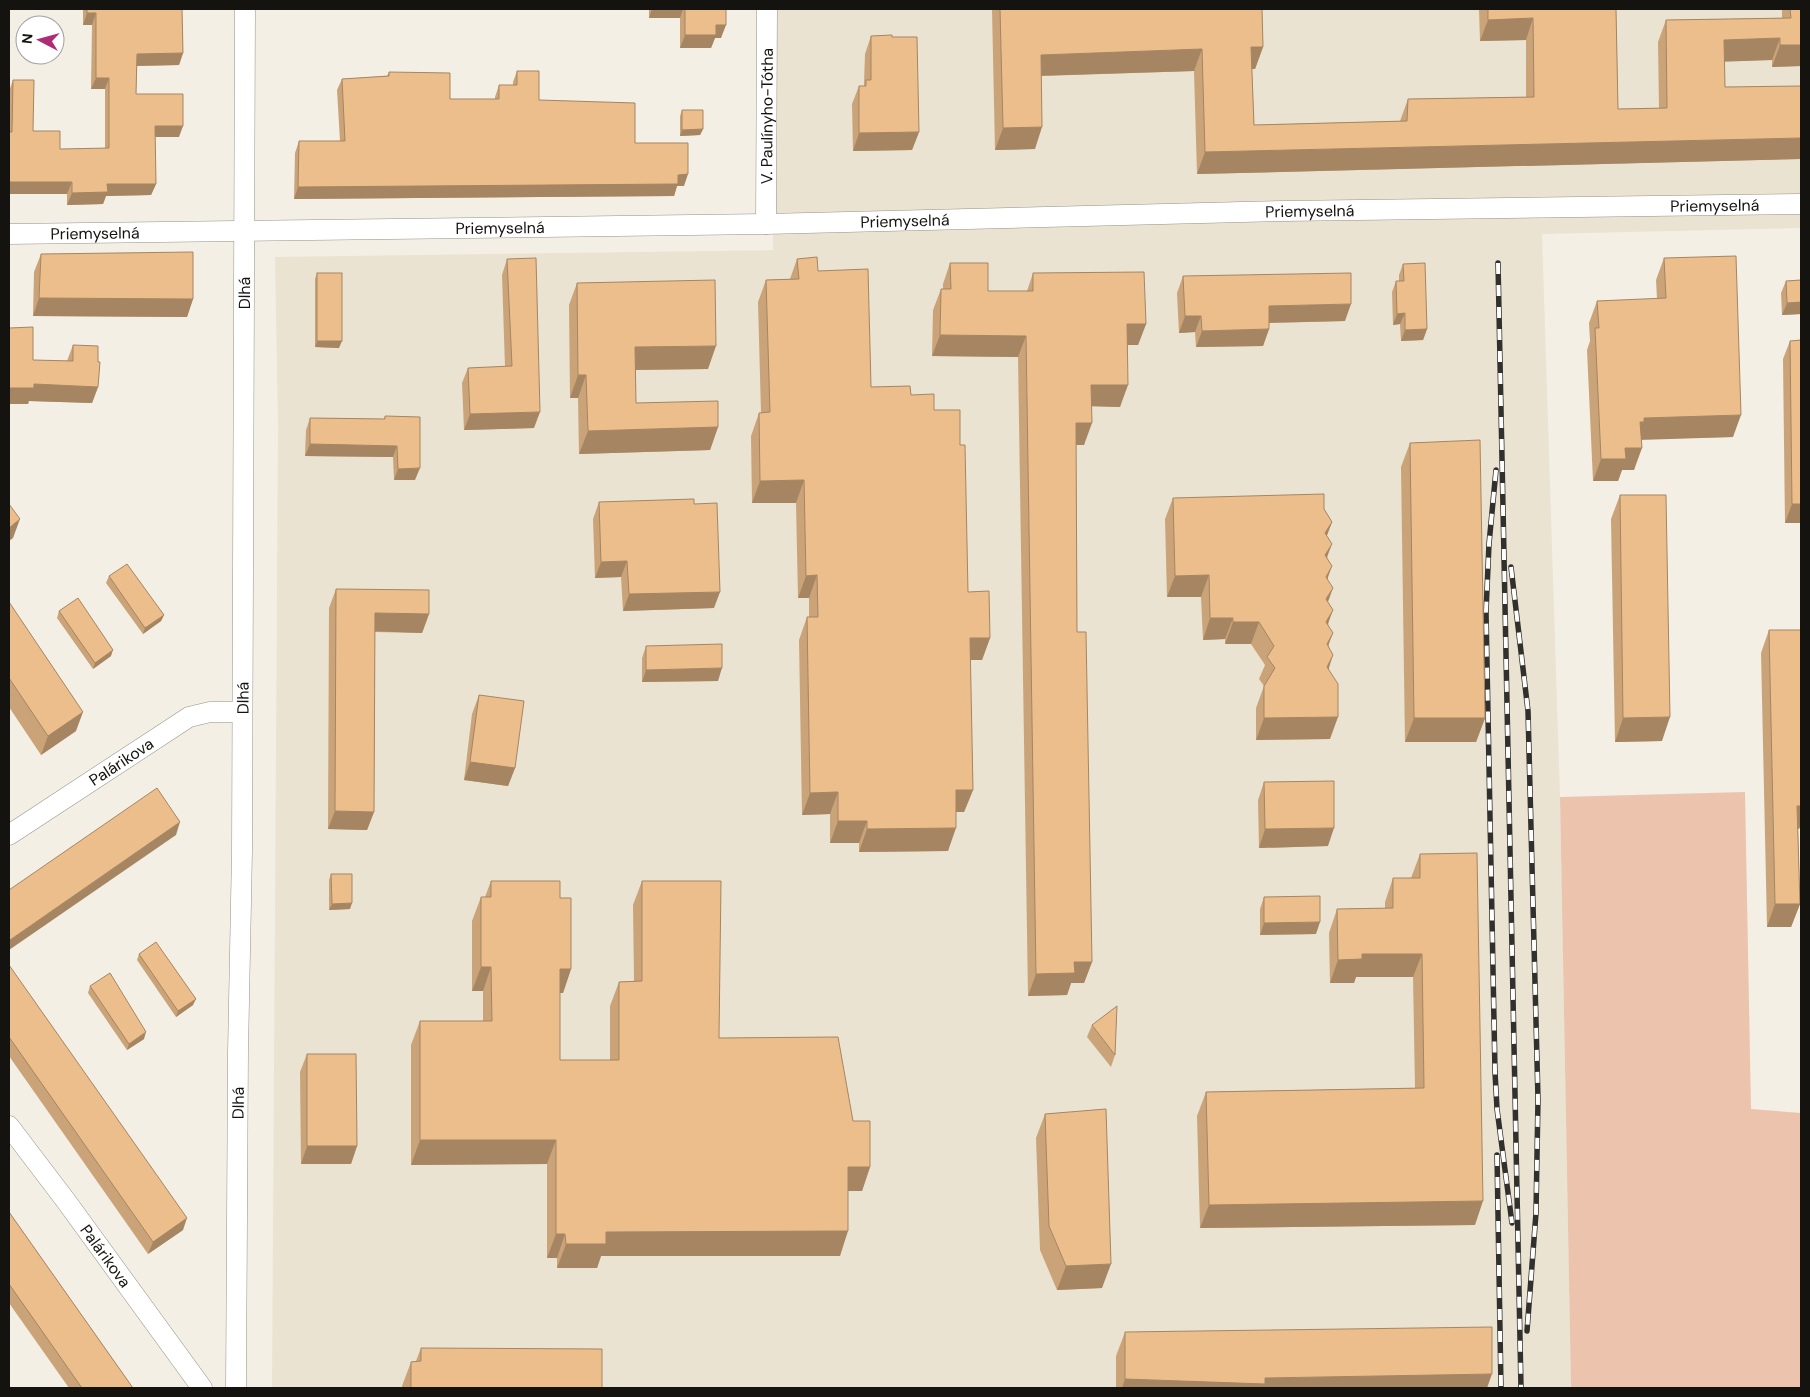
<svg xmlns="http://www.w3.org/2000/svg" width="1810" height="1397" viewBox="0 0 1810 1397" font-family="'DM Sans',sans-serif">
	<rect width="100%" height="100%" fill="#f3efe4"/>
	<path fill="#eae3d1" d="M775,9H1801V228L1542,234L1560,797L1571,1388H272L278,426L275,257L773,250Z"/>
	<path fill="#ecc3ad" d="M1745,792L1751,1109L1801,1113V1388H1571L1560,797Z"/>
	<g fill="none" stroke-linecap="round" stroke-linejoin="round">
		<g stroke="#969288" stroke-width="21">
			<g id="street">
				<path id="s1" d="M766,224L767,9"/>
				<path id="s2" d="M9,234L766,224L1284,211L1801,204"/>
				<path id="s3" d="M9,835L189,717L210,712H242"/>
				<path id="s4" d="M9,1126L66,1201L202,1388"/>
				<path id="s5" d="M236,1388L238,1052L242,852L245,9"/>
			</g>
		</g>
		<use href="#street" stroke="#fff" stroke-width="20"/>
		<g stroke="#32302c" stroke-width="5.5">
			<g id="rail">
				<path d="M1498,263L1521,1388"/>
				<path d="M1496,470L1489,544L1486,612L1495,1072L1497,1109L1512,1223"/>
				<path d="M1511,567L1528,711L1538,1099L1536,1213L1527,1331"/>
				<path d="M1497,1155L1501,1388"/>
			</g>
		</g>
		<use href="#rail" stroke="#fff" stroke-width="4" stroke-dasharray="11" stroke-linecap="butt"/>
	</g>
	<g fill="#cba378">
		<path d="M83,9H182L183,53L179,65L137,66L136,94L179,137H155L156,184L151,195L106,196L103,204L67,205V194H9V91L13,80L33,131L60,149H105V89H91L92,25H83Z"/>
		<path d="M649,9H726L721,38H715L711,48H680V18H649Z"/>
		<path d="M992,9H1262L1263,47L1255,69H1252L1254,125L1400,121L1408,99L1526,97V40L1480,41L1479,9H1616L1618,109L1659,108L1658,42L1666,20L1782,18V9H1801V66L1772,67V60L1724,61L1725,87L1801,159L1197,174L1194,71L1041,76L1035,149L995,150Z"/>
		<path d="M871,36L892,37L919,132L912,150L853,151L852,104L859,86H864V84L865,54Z"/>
		<path d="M517,71L539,100L635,143L684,186H677L674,196L294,199L295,153L299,141H340L337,90L342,79L387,76L389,72L450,99H495V97L499,85H513V82Z"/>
		<path d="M682,110L703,129L700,135L680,136V116Z"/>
		<path d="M41,254L193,299L187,317L33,316L34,272Z"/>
		<path d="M1664,258L1733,437L1641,439L1634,470H1622L1618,481H1593L1587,350L1590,341L1589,323L1597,301L1657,299L1656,280Z"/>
		<path d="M507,259L534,428L464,430L462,383L468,368L505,367L502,275Z"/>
		<path d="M797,259L818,271L871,387L911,395L934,410L960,445L968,592L990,638L982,660H970L973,790L964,812H956L948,851L859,852V843H830V814L802,815L799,640L807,617H809V598H798L796,503H752L751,436L759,413H761L758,302L766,280L790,279Z"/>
		<path d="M950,263L988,291H1027L1033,273L1146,324L1138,345H1127L1120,407L1091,406L1084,445H1076L1077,632L1092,962L1084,983H1071L1067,995L1028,996L1018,357L932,356L933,310L941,289H943V284Z"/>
		<path d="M1403,264L1427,329L1423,340L1401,341L1400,324L1393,325L1392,292L1396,281H1399V275Z"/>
		<path d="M317,273L339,348L315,347V279Z"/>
		<path d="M1183,276L1345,321L1269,323V329L1263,346L1196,347L1195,332L1179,333L1177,293Z"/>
		<path d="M1801,280V314L1782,315L1781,293L1786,281Z"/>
		<path d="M577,283L708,369L635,370L636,403L718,427L710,450L579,454L578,398H570L569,305Z"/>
		<path d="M1790,341L1801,523H1785L1783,359Z"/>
		<path d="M73,345L98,362V387L92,403L29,401L28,404L33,360L67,361Z"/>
		<path d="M385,416L415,480H394L393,457L305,456L306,430L310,418L384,419Z"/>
		<path d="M1410,443L1485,718L1476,742H1405L1401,467Z"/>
		<path d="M1620,495L1662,741L1615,742L1611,519Z"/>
		<path d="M1173,498L1324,509L1332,522L1327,535L1330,739L1256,740V708L1264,686L1259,679L1265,665L1251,644H1225V639L1203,640L1201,597H1167L1165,519Z"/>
		<path d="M599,502L694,504L714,608L623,611L621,577L595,578L593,519Z"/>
		<path d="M109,576L164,615L161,621L143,634L106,583Z"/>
		<path d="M336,589L429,614L422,633L375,632L374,812L367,830L328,829L329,608Z"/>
		<path d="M9,602L76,731L41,755L9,707Z"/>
		<path d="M59,611L111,656L93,669L57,618Z"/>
		<path d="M1769,630H1801V824L1799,829H1798L1800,904L1791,927H1767L1761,653Z"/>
		<path d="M646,646L718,681L642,682V658Z"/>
		<path d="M479,695L515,768L508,786L464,780L472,714Z"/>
		<path d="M1264,782L1328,846L1259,848L1258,800Z"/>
		<path d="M1420,854L1475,1225L1200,1228L1197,1116L1206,1092L1415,1088L1413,977H1356L1354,983H1330L1329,933L1337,909L1385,908V902L1393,878H1411Z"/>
		<path d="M331,874L350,909L329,910V880Z"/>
		<path d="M491,881L560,898L571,969L563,993H560V1060H610V1006L619,982L634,981L633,905L642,881L719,1038L853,1121L870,1167L862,1191H848L840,1256H601L597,1268H557V1258H547V1164L411,1165V1045L420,1021H483V991H472V921L481,897H485Z"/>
		<path d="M1264,897L1316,934L1260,935V909Z"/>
		<path d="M139,954L193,1005L176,1017L137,960Z"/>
		<path d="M9,965L183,1230L148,1254L9,1056Z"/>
		<path d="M90,986L144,1039L127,1050L88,993Z"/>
		<path d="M1092,1025L1115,1055L1111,1067L1087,1037Z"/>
		<path d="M307,1054L357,1146L351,1164H301L300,1072Z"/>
		<path d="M1045,1114L1102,1288L1057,1290L1040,1250L1036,1138Z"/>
		<path d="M9,1212L133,1388H69L9,1303Z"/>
		<path d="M1125,1332L1487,1388H1116V1356Z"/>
		<path d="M421,1348L602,1388H402V1386L411,1362L416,1361Z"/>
	</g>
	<g fill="#a58562">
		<path d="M652,9H683L680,18H649Z"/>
		<path d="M87,13H96L92,25H83Z"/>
		<path d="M1533,18L1526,40L1480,41L1488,20Z"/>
		<path d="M716,25H726L721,38H715L711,48H680L685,35Z"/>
		<path d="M1780,38L1772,60L1716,62L1724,40Z"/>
		<path d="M1780,45H1801V66L1772,67Z"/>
		<path d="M1251,47H1263L1255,69H1243Z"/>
		<path d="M1202,49L1194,71L1033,76L1041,55Z"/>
		<path d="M183,53L179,65L132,66L137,54Z"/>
		<path d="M96,78H109L105,89H91Z"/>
		<path d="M155,126H183L179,137H150Z"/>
		<path d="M1042,127L1035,149L995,150L1003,128Z"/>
		<path d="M703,129L700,135L680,136L682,130Z"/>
		<path d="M919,132L912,150L853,151L859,133Z"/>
		<path d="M1801,138V159L1197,174L1205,152Z"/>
		<path d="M688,174L684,186H677L674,196L294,199L298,187Z"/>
		<path d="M9,182H72L67,194H9Z"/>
		<path d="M107,184H156L151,195L106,196L103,204L67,205L72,193Z"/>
		<path d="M39,298L193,299L187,317L33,316Z"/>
		<path d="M1801,302V314L1782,315L1787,303Z"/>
		<path d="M1351,304L1345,321L1263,323L1269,306Z"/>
		<path d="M1405,313L1400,324L1393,325L1397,314Z"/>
		<path d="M1185,316H1201L1195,332L1179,333Z"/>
		<path d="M1127,324H1146L1138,345H1119Z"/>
		<path d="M1269,329L1263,346L1196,347L1202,331Z"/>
		<path d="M1427,329L1423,340L1401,341L1405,330Z"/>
		<path d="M940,335L1026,336L1018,357L932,356Z"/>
		<path d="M317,341H342L339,348L315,347Z"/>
		<path d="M716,346L708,369L626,370L635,347Z"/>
		<path d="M578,375H586L578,398H570Z"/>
		<path d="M34,384L98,387L92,403L29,401L28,404H9V388Z"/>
		<path d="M1091,385H1128L1120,407L1083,406Z"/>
		<path d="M540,412L534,428L464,430L470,414Z"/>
		<path d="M1741,415L1733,437L1638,440L1640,422L1644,418Z"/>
		<path d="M1076,423H1092L1084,445H1068Z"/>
		<path d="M718,427L710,450L579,454L588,431Z"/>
		<path d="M310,444L397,446L393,457L305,456Z"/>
		<path d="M1625,448H1642L1634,470H1622L1618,481H1593L1601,459Z"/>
		<path d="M420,468L415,480H394L398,469Z"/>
		<path d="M804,480L796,503H752L760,481Z"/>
		<path d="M1792,504H1801V523H1785Z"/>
		<path d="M20,519L13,538L9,541V528Z"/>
		<path d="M1332,522L1324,543L1325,533Z"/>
		<path d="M1332,544L1324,565L1325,555Z"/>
		<path d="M627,561L621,577L595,578L601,562Z"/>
		<path d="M1332,566L1324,588L1326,577Z"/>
		<path d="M817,575L809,598H798L806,576Z"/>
		<path d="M1209,575L1201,597H1167L1175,576Z"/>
		<path d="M1333,588L1325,610L1326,599Z"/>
		<path d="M720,592L714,608L623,611L629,594Z"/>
		<path d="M1333,610L1325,632L1326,622Z"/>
		<path d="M375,613L429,614L422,633L368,631Z"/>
		<path d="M164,615L161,621L143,634L145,628Z"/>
		<path d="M1210,618H1233L1225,639L1203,640Z"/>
		<path d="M1233,622H1259L1251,644H1225Z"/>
		<path d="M1333,633L1325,654L1327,644Z"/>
		<path d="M970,638H990L982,660H962Z"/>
		<path d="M113,650L111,656L93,669L95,663Z"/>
		<path d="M1333,655L1326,677L1327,667Z"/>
		<path d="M722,668L718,681L642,682L646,670Z"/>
		<path d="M83,712L76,731L41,755L48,736Z"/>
		<path d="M1338,717L1330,739L1256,740L1264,718Z"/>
		<path d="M1670,717L1662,741L1615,742L1623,718Z"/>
		<path d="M1414,718H1485L1476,742H1405Z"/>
		<path d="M470,762L515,768L508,786L464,780Z"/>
		<path d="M956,790H973L964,812H948Z"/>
		<path d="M838,792L830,814L802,815L810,793Z"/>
		<path d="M1797,806H1801V824L1799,829H1789Z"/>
		<path d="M335,811L374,812L367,830L328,829Z"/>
		<path d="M838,821H867L859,843H830Z"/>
		<path d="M180,822L176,835L9,950V944L10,940Z"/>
		<path d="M956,828L948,851L859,852L867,829Z"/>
		<path d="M1334,828L1328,846L1259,848L1265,829Z"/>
		<path d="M352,903L350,909L329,910L332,904Z"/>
		<path d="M1775,904H1800L1791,927H1767Z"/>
		<path d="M1320,922L1316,934L1260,935L1264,923Z"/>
		<path d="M1362,954H1422L1413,977H1356L1354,983H1330L1338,960Z"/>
		<path d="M1074,962H1092L1084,983H1071L1067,995L1028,996L1036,974Z"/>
		<path d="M481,967H491L483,991H472Z"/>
		<path d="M560,969H571L563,993H551Z"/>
		<path d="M196,999L193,1005L176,1017L178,1011Z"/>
		<path d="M146,1032L144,1039L127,1050L129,1044Z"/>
		<path d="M420,1140H556L547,1164L411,1165Z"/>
		<path d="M307,1146H357L351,1164H301Z"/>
		<path d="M848,1167H870L862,1191H839Z"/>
		<path d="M1483,1201L1475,1225L1200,1228L1209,1205Z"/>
		<path d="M187,1218L183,1230L148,1254L153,1242Z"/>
		<path d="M848,1231L840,1256H601L597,1268H557L566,1244L606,1232Z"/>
		<path d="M556,1234H565L557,1258H547Z"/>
		<path d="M1111,1264L1102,1288L1057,1290L1066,1266Z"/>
		<path d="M1492,1374L1487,1388H1122L1125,1379Z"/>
	</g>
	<g fill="#ecbe8c" stroke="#a58562">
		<path d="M87,9H182L183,53L137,54L136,94H183V126H155L156,184H107L108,192L72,193V182H9V132H12L13,80H34L33,131H60V149L109,148V78H96V13H87Z"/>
		<path d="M685,9H726V25H716V35H685Z"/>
		<path d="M1000,9H1262L1263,47H1251L1254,125L1407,121L1408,99L1534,97L1533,18L1488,20V9H1616L1618,109L1667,108L1666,20L1791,18L1790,9H1801V45H1780V38L1724,40L1725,87L1801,86V138L1205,152L1202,49L1041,55L1042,127L1003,128Z"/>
		<path d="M892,35V37H917L919,132L859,133V86H866V80H871V36Z"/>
		<path d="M517,71H539V100L635,103V143H688V174L678,175V184L298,187L299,141H345L342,79L389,76V72L450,73V99H499V85H517Z"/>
		<path d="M682,110H703V129L682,130Z"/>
		<path d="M193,252V299L39,298L41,254Z"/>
		<path d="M1736,256L1741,415L1644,418V422H1640L1642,448H1625L1626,459H1601L1595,328H1599L1597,301L1666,298L1664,258Z"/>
		<path d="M817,257L818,271L868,269L871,387L910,386L911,395L934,394V410H960V445H965L968,592L989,591L990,638H970L973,790H956V828L867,829V821H838V792L810,793L807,617H818L817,575L806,576L804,480L760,481L759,413L770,412L766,280L799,279L797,259Z"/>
		<path d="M536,258L540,412L470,414L468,368L512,366L507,259Z"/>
		<path d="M950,263H988V291H1033V273L1144,272L1146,324H1127L1128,385H1091L1092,423H1076L1077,632H1086L1092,962H1074L1075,973L1036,974L1026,336L940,335L941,289H951Z"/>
		<path d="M1425,263L1427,329L1405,330V313L1397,314L1396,281H1404L1403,264Z"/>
		<rect x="317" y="273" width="25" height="68"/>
		<path d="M1351,273V304L1269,306V329L1202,331L1201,316H1185L1183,276Z"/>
		<path d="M715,280L716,346L635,347L636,403L718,401V427L588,431L586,375H578L577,283Z"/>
		<path d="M1801,280V302L1787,303L1786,281Z"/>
		<path d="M33,327V360L73,361V345L98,346V362H100L98,387L34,384V388H9V328Z"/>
		<path d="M1801,340V504H1792L1790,341Z"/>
		<path d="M385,416L420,417V468L398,469L397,446L310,444V418L385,419Z"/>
		<path d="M1480,440L1485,718H1414L1410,443Z"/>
		<path d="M1324,494V509L1332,522L1325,533L1332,544L1325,555L1332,566L1326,577L1333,588L1326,599L1333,610L1326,622L1333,633L1327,644L1333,655L1327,667L1338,684V717L1264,718V686L1275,668L1267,657L1274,646L1259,622H1233V618H1210L1209,575L1175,576L1173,498Z"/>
		<path d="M1620,495H1666L1670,717L1623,718Z"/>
		<path d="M694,499V504L717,503L720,592L629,594L627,561L601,562L599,502Z"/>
		<path d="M9,504L20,519L9,528Z"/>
		<path d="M127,564L164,615L145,628L109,576Z"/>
		<path d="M336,589L429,590V614L375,613L374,812L335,811Z"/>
		<path d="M78,598L113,650L95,663L59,611Z"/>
		<path d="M9,602L83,712L48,736L9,678Z"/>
		<path d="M1769,630H1801V806H1797L1800,904H1775Z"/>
		<path d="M722,644V668L646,670V646Z"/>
		<path d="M479,695L524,701L515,768L470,762Z"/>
		<path d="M1334,781V828L1265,829L1264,782Z"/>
		<path d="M157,788L180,822L10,940L9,937V890Z"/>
		<path d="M1477,853L1483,1201L1209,1205L1206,1092L1424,1088L1422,954H1362V959L1338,960L1337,909L1393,908V878H1420V854Z"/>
		<path d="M331,874H352V903L332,904Z"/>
		<path d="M491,881H560V898H571V969H560V1060H619V982L642,981V881H721L719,1038L838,1037L853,1121H870V1167H848V1231L606,1232V1244H566L565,1234H556V1140H420V1021H492L491,967H481V897H491Z"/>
		<path d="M1320,896V922L1264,923V897Z"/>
		<path d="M156,942L196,999L178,1011L139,954Z"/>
		<path d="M9,965L187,1218L153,1242L9,1037Z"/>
		<path d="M110,973L146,1032L129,1044L90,986Z"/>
		<path d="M1117,1006L1115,1055L1092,1025Z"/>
		<path d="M307,1054H356L357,1146H307Z"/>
		<path d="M1106,1109L1111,1264L1066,1266L1049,1226L1045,1114Z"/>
		<path d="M9,1212L133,1388H82L9,1284Z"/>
		<path d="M1492,1327V1374L1265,1378V1384L1125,1379V1332Z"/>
		<path d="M421,1348L602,1349V1388H411V1362L421,1361Z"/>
	</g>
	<g text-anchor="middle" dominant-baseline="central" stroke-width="4.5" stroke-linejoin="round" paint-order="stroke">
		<g font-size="16" fill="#151310" stroke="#fff">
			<text stroke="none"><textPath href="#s1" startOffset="108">V. Paulínyho-Tótha</textPath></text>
			<text stroke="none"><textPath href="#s2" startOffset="1706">Priemyselná</textPath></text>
			<text stroke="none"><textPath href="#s2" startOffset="1301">Priemyselná</textPath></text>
			<text stroke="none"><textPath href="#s2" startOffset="896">Priemyselná</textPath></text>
			<text stroke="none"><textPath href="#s2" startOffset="491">Priemyselná</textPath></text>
			<text stroke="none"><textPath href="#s2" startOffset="86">Priemyselná</textPath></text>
			<text stroke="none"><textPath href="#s5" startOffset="1095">Dlhá</textPath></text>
			<text stroke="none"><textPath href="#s5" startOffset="690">Dlhá</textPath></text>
			<text stroke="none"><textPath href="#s3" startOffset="134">Palárikova</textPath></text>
			<text stroke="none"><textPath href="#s5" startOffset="285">Dlhá</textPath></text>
			<text stroke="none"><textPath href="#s4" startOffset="162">Palárikova</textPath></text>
		</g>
	</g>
	<rect width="1810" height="1397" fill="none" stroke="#151310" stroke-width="20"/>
	<g transform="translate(40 40) rotate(276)"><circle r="24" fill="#ffffff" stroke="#a1a19f"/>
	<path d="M0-4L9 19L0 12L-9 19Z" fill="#af2b75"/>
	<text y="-8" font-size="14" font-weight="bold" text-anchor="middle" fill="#151310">N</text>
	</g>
</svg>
